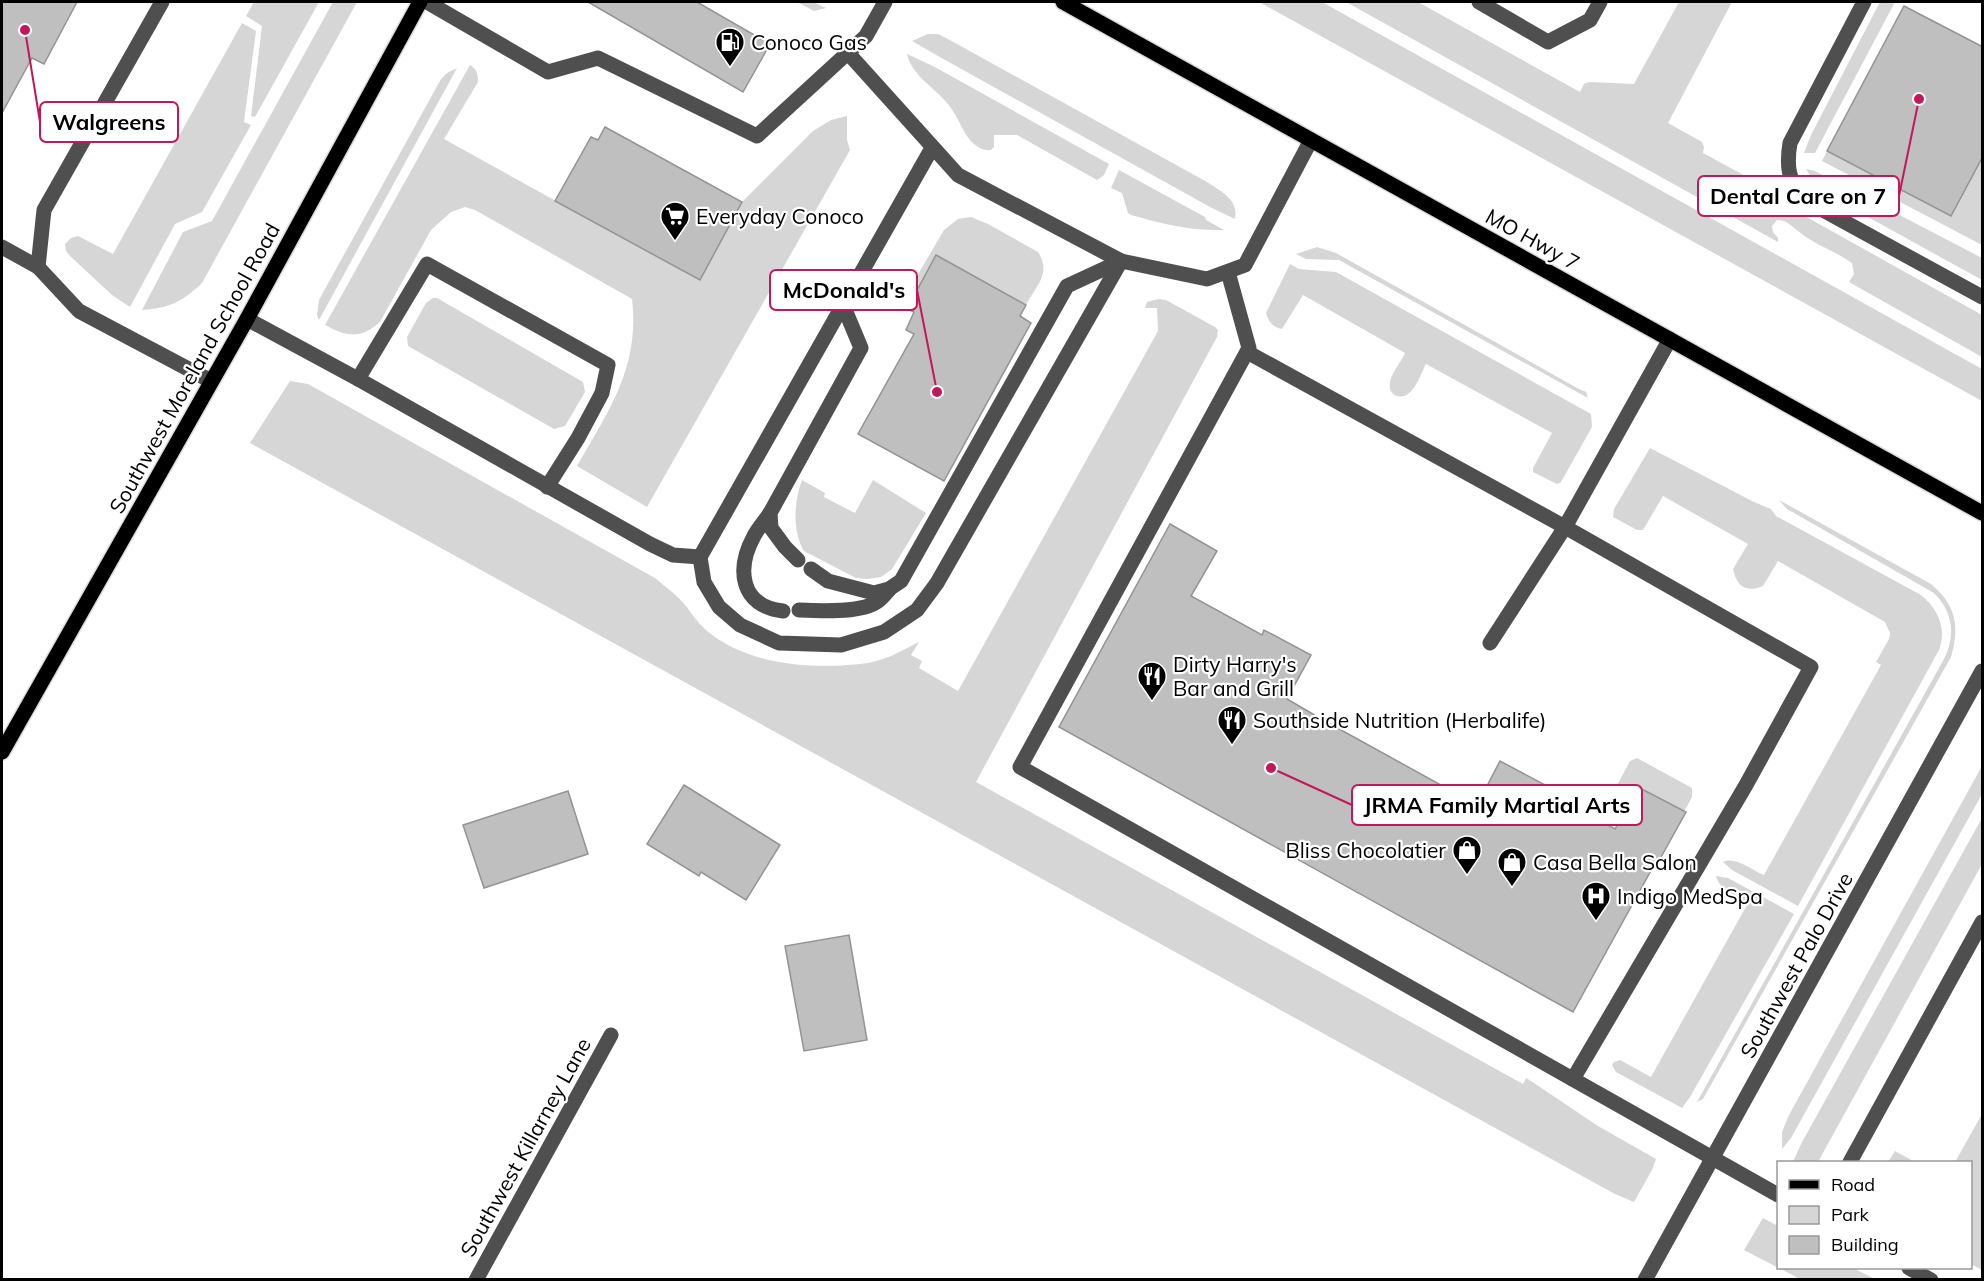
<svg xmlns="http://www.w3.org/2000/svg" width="1984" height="1281" viewBox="0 0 1984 1281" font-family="Mulish,sans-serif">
	<rect width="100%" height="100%" fill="#fff"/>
	<g fill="#d6d6d6">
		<path d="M254,2H319L255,117L251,116L262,26L246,16Z"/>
		<path d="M333,2H357L202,283C182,302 170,308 142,310L183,232L212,221Z"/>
		<path d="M797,2H813L826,8L814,11Z"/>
		<path d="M1259,2H1322L1982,369V401Z"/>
		<path d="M1346,2H1418L1580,92L1584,84L1589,82L1634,84L1679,2H1732L1668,123L1702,142L1704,147L1703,153L1773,191L1794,210L1982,315V357L1849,282L1854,274L1852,263C1835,251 1815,245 1798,231C1791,226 1787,220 1777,220L1772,226L1773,232L1778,238V242Z"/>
		<path d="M1880,2H1895L1815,153H1804L1811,135Z"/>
		<path d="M242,23L256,31L244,122L251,125L202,212L175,224L130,307L112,295L70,256L66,251L65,244L71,238L78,236L113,254Z"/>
		<path d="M928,34H938L948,39L1207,182C1220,191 1239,199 1235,219L1210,207L938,56L912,41Z"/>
		<path d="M907,54L933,66L1109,164L1104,175L1097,180L1017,135H994V147L991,150C985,151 980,149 974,144C964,136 959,119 951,108C938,89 912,77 907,54Z"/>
		<path d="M470,65C477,69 478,74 478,82L444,139L699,280L742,202L813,131L831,120L847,116V140L850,150L647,507L577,466C609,410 640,367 632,299L475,210L465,207L451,212L431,230L380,322C361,339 347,337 325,325Z"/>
		<path d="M457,68L319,320L317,315L319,300L441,79L447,73Z"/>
		<path d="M1827,151L1951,216L1982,156V245L1822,161Z"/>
		<path d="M1806,169L1815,171L1982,258V280L1828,195L1815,183Z"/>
		<path d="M1119,170L1205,217L1206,220L1224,230C1191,231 1163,224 1131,215L1128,213L1122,193L1111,188Z"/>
		<path d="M971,217L988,224L1038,252C1052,273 1036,286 1026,305L937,255L911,301L904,298L944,230L958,219Z"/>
		<path d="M1317,247L1336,253L1579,389L1586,392L1588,398L1339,260L1306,259L1296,254Z"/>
		<path d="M1290,264L1299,269L1336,272L1591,414L1592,427L1561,482L1557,484L1533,472V468L1552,433L1426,364C1421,373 1417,387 1409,393C1403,399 1392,397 1390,389C1387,377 1401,363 1405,353L1303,295L1282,329C1273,327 1269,323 1266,313Z"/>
		<path d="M433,298H437L583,382L585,392L565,426L554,429L408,346L407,337L426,303Z"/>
		<path d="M1158,299L1166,300L1215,327L1218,330L1217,337L976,782L1523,1084L1526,1078L1531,1081L1598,1126L1656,1159L1652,1170L1634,1202L1615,1194L250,443L290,381L308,384L655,578C666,587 677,595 686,606C692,614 698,623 706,630C747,666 817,670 868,663C886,660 903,650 919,642L911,655L922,661L919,668L958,691L1158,331L1157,308H1145L1147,302Z"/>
		<path d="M1650,448L1754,502L1771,509L1776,516L1921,595C1938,609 1947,628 1939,650L1798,906L1732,870L1723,862C1736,856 1751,870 1764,875L1881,665L1876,662L1889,639L1890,633L1885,622L1778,561L1763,586C1746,593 1737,587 1733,569L1748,544L1663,496L1643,530H1637L1613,517L1614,509Z"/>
		<path d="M802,480L825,493L824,497L855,513L873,480L926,513L892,569L881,577L867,579L856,578L804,551C792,531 794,501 802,480Z"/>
		<path d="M1779,500L1931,584C1956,605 1960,626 1951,657L1703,1099L1697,1102L1944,659C1956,635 1953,612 1934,593L1787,509Z"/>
		<path d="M1637,758L1692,788V797L1674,830L1675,822L1615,789L1630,761Z"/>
		<path d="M1982,766V794L1791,1138L1782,1149V1132L1789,1115Z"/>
		<path d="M1982,818V864L1818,1162H1793L1801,1144Z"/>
		<path d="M1716,876L1728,878L1794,914L1690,1097L1682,1108L1616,1072L1612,1065L1614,1062L1620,1060L1651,1077L1748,903C1737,895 1719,890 1716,876Z"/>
		<path d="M1982,1114V1270L1971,1264L1970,1162H1955Z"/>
		<path d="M1895,1151L1915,1162H1888Z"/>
		<path d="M1763,1218L1778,1226V1268H1853L1875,1279H1800L1744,1250Z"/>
	</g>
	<g fill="#bfbfbf" stroke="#939393" stroke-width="1.5">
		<path d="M2,2H77L44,64L32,58L2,113Z"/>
		<path d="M588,2H697L770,44L743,92Z"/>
		<path d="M1904,6L1983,47V156L1951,216L1827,151Z"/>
		<path d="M605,127L742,202L700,280L555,201L591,137L598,140Z"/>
		<path d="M936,255L1026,305L1020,316L1031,323L944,481L858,434L914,334L906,330L914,312L907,309Z"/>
		<path d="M1170,524L1217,551L1191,596L1262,635L1264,630L1311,655L1287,699L1323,720L1477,805L1500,761L1547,786L1544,790L1615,829L1638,787L1686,812L1660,859L1658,858L1573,1012L1059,727Z"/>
		<path d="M684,785L780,845L746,900L701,872L699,876L647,844Z"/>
		<path d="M568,791L588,854L484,888L463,825Z"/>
		<path d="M849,935L867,1040L804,1051L785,946Z"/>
	</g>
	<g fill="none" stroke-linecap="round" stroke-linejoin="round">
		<g stroke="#dbdbdb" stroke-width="18">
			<g id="major">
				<path d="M1063,2L1982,513"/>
				<path d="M2,752L247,319L420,2"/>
			</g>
		</g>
		<g stroke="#4f4f4f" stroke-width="15">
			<path d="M427,2L548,72L598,58L757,136L866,36L885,2"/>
			<path d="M1479,2L1548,42L1590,20L1600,2"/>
			<path d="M1864,2L1790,143C1784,179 1793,188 1821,209L1982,297"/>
			<path d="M848,53L958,175L1121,261L1207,279L1245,265L1311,140"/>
			<path d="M932,148L700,557L704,582L719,607L740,625L779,643L841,645L884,632L917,610L937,583L1121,261"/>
			<path d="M2,247L38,267L79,311L211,381"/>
			<path d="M38,267L44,210L162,2"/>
			<path d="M1228,272L1249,348L1020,767L1778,1195"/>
			<path d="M247,319L358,379L650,544L673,555L700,557"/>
			<path d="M1247,352L1565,527L1811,667L1746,785L1573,1079"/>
			<path d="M358,379L427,264L608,365L602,393L578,438L547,487"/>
			<path d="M770,513C765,521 758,528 754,536C736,569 740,606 783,611"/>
			<path d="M798,560L785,547L771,528L770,513L861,348L843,305"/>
			<path d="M811,569L828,581L874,593L889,589L901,581L1067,286L1121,261"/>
			<path d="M799,610C819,611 858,613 875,603C880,601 885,594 889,590"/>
			<path d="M1490,643L1565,527L1670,339"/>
			<path d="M1850,1162L1982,922"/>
			<path d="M1909,1268L1931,1280"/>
			<path d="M476,1280L611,1035"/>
			<path d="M1645,1280L1982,671"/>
		</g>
		<use href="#major" stroke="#000" stroke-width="15"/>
	</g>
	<defs>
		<g id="fuel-pin" transform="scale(1.5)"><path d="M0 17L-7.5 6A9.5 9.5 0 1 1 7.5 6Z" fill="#000" stroke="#fff"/><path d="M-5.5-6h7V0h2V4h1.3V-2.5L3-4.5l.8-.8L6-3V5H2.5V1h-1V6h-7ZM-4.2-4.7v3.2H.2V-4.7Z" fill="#fff"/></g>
		<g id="supermarket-pin" transform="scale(1.5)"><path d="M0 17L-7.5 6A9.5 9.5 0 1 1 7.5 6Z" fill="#000" stroke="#fff"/><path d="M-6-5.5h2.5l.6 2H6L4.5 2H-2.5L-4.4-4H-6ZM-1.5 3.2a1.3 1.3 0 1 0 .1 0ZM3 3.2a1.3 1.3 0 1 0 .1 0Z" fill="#fff"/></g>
		<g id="restaurant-pin" transform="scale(1.5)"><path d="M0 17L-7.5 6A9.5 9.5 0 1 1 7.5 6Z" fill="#000" stroke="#fff"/><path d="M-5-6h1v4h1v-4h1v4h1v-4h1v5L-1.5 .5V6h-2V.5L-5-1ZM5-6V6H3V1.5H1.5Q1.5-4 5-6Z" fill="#fff"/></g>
		<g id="shop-pin" transform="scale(1.5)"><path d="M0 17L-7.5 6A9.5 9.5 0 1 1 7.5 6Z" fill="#000" stroke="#fff"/><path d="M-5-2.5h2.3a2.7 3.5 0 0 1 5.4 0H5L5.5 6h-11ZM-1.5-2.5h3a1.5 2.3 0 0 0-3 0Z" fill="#fff"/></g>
		<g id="hospital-pin" transform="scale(1.5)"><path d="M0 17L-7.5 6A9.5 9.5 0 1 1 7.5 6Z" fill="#000" stroke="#fff"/><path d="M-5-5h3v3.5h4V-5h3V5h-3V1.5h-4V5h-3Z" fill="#fff"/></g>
	</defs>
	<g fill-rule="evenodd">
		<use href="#fuel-pin" x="730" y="42"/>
		<use href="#supermarket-pin" x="675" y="216"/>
		<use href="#restaurant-pin" x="1152" y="676"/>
		<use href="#restaurant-pin" x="1232" y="720"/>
		<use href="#shop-pin" x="1467" y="850"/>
		<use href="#shop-pin" x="1512" y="862"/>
		<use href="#hospital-pin" x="1596" y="896"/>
	</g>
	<g text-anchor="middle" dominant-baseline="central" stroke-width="4.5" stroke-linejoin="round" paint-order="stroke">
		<g font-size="21" fill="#000" stroke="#fff" text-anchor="start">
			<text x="751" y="42">Conoco Gas</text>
			<text x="696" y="216">Everyday Conoco</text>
			<text x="1173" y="664">Dirty Harry's<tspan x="1173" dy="24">Bar and Grill</tspan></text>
			<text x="1253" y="720">Southside Nutrition (Herbalife)</text>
			<text x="1446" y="850" text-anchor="end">Bliss Chocolatier</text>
			<text x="1533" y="862">Casa Bella Salon</text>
			<text x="1617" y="896">Indigo MedSpa</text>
		</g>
		<g font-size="21" fill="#000" stroke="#fff">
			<text transform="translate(1533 239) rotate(29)">MO Hwy 7</text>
			<text transform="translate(194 368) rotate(-61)">Southwest Moreland School Road</text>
			<text transform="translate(1796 965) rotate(-61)">Southwest Palo Drive</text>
			<text transform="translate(525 1147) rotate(-61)">Southwest Killarney Lane</text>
		</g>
	</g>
	<path fill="none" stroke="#c2185b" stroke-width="2" d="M25 30L40 122M1919 99L1899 196M937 392L917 290M1271 768L1352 805"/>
	<g fill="#c2185b" stroke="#fff" stroke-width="2">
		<circle cx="25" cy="30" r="6"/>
		<circle cx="1919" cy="99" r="6"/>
		<circle cx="937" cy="392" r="6"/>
		<circle cx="1271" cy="768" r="6"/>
	</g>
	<g fill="#fff" stroke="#c2185b" stroke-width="2">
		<rect x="40" y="102" width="138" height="40" rx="6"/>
		<rect x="1698" y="176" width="201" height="40" rx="6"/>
		<rect x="770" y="270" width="147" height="40" rx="6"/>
		<rect x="1352" y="785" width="290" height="40" rx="6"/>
	</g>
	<g font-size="22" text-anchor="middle" font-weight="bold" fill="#000">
		<text x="109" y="130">Walgreens</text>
		<text x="1798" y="204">Dental Care on 7</text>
		<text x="844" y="298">McDonald's</text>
		<text x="1497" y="813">JRMA Family Martial Arts</text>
	</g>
	<rect width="1984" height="1281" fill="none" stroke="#000000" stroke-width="6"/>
	<rect x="1777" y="1161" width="195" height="108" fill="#ffffff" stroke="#999999" stroke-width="1.5"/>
	<rect x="1789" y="1180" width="30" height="9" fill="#000000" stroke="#999999" stroke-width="1.5"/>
	<text x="1831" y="1191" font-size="18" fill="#000000">Road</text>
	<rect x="1789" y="1206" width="30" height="18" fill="#d6d6d6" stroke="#999999" stroke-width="1.5"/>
	<text x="1831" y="1221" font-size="18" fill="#000000">Park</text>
	<rect x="1789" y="1236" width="30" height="18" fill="#bfbfbf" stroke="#999999" stroke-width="1.5"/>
	<text x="1831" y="1251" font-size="18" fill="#000000">Building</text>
</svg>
